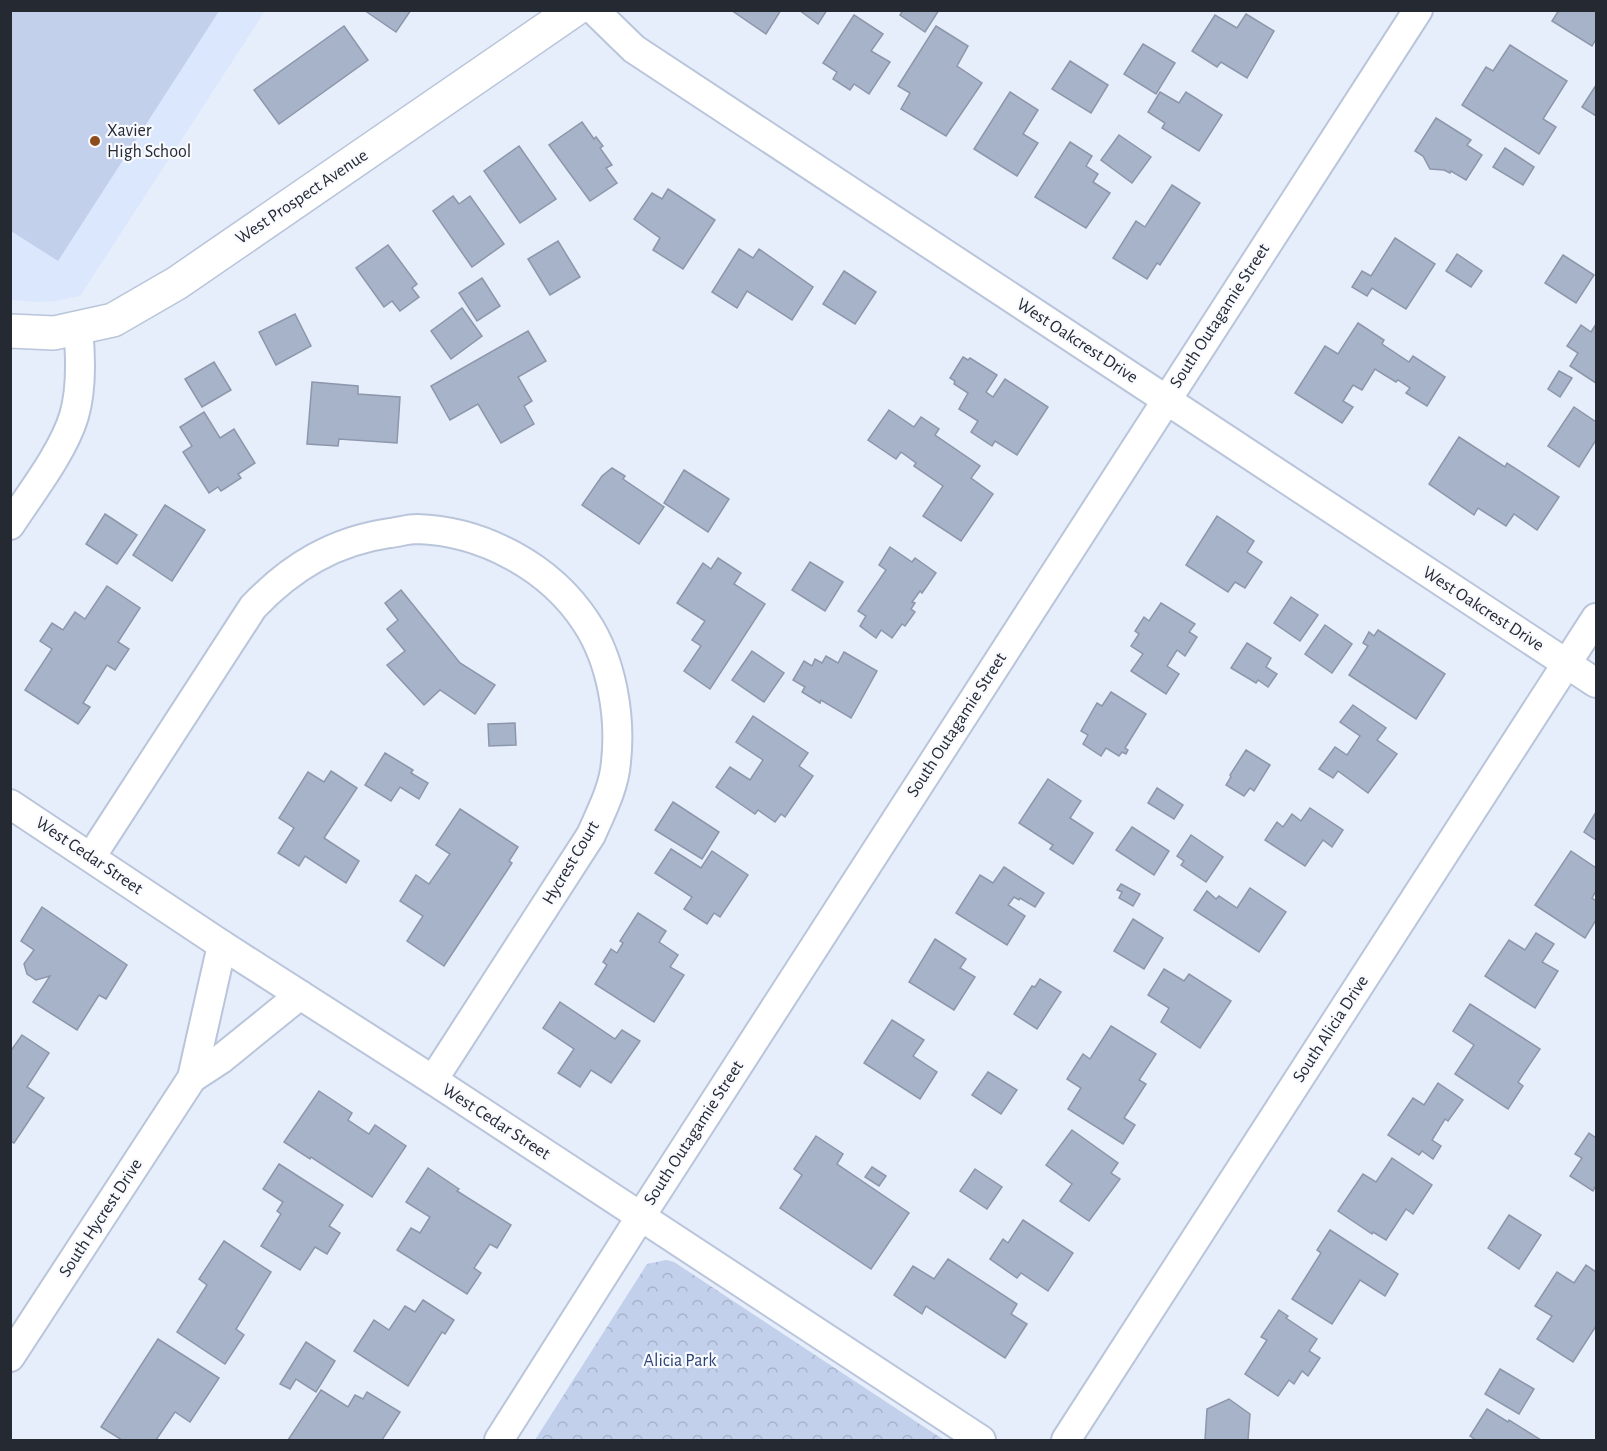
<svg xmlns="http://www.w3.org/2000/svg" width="1607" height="1451" viewBox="0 0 1607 1451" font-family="'Alegreya Sans',sans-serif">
	<defs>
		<pattern id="forest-crowns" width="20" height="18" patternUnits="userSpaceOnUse" patternTransform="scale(1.5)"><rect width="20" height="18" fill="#c2d0eb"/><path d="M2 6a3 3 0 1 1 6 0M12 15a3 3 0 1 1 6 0" fill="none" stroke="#a7b3ca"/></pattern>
	</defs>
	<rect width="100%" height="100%" fill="#e6edfb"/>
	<path fill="#dae7fd" d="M11,11H265L80,296L55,301L35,302L11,300Z"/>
	<path fill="url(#forest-crowns)" d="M666,1260L674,1262L944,1440H535L647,1264Z"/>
	<path fill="#c2d0eb" d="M10,11H219L58,261L11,231Z"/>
	<g fill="#a7b3c8" stroke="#8c97ab" stroke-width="1.5">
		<path d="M364,10H411L396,32Z"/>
		<path d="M731,10H781L766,34Z"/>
		<path d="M799,10H827L818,24Z"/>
		<path d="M903,10H939L925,32L900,15Z"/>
		<path d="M1559,10H1596V39L1592,46L1552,21Z"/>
		<path d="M1246,14L1274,31L1247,78L1221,62L1217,67L1192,51L1215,15L1237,28Z"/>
		<path d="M854,15L883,34L871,51L890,62L869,94L854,84L850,90L833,79L837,72L823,63Z"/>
		<path d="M344,26L368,60L279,124L254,90Z"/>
		<path d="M936,26L968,46L957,66L982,83L946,136L901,109L910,93L898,86Z"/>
		<path d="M1143,44L1175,63L1156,94L1124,74Z"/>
		<path d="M1510,45L1567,81L1543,119L1556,127L1539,154L1462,105L1486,67L1493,71Z"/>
		<path d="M1070,61L1108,85L1091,113L1052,89Z"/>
		<path d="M1596,85V116L1582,107Z"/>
		<path d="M1010,92L1038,110L1023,134L1038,143L1017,176L974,149Z"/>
		<path d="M1160,92L1179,103L1186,92L1222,115L1199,151L1162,128L1165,123L1148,112Z"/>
		<path d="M1436,118L1471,140L1467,145L1482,155L1466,180L1451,171L1450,173L1444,170L1430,169L1423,156L1415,151Z"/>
		<path d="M582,122L594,139L596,137L603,146L600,148L612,165L606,168L617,183L590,201L549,145Z"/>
		<path d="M1119,135L1151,157L1132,183L1101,160Z"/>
		<path d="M1070,142L1092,156L1086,166L1098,174L1093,182L1110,193L1086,228L1035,197Z"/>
		<path d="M519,146L556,199L520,223L484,171Z"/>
		<path d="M1505,148L1534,167L1523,185L1493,167Z"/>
		<path d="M1172,185L1200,203L1160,265L1157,263L1147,279L1113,258L1136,221L1145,227Z"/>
		<path d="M668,189L715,220L683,269L653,250L660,238L634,219L652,193L662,199Z"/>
		<path d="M453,196L459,204L470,196L504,244L472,267L433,211Z"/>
		<path d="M1395,238L1435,264L1406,309L1372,288L1367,296L1352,287L1362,271L1371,276Z"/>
		<path d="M558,241L580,277L550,295L528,259Z"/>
		<path d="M388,245L417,284L412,288L419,297L400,311L392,301L384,307L356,268Z"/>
		<path d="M739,249L753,258L759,249L813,287L792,320L747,291L737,308L712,292Z"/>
		<path d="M1457,254L1482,271L1471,287L1446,271Z"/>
		<path d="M1563,255L1594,275L1576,303L1545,283Z"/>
		<path d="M844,271L876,292L855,324L823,304Z"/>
		<path d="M482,278L500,306L477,321L459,293Z"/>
		<path d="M462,308L482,336L451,359L431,331Z"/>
		<path d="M295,314L311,346L276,365L259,332Z"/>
		<path d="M1358,323L1384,340L1382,344L1409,362L1413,356L1445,377L1427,406L1406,393L1410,388L1398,380L1396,382L1375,369L1362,390L1353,385L1343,401L1353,407L1342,423L1295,393L1325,346L1338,354Z"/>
		<path d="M1596,324V383L1570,366L1578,353L1567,346L1581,325L1591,332Z"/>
		<path d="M528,331L546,361L518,377L532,401L524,406L534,424L501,443L478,404L450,420L431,386Z"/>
		<path d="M963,357L968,360L970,358L997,375L986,392L993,397L1005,379L1048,407L1017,455L995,441L992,446L971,432L978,421L959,409L968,393L954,384L955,381L950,378Z"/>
		<path d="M214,362L231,390L202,407L185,379Z"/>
		<path d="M1559,371L1572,378L1560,397L1548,389Z"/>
		<path d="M312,382L358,386V394L400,397L397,443L339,439L338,446L307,444Z"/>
		<path d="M1574,407L1596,422V440L1579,467L1548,446Z"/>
		<path d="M889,410L914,427L921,417L939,429L935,435L980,466L971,478L993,494L961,541L923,516L943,486L914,466L916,463L901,452L896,459L868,440Z"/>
		<path d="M204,412L220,438L234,429L255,463L238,474L241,478L221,491L218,487L209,493L183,452L192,446L180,427Z"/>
		<path d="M1459,437L1505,467L1507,463L1559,497L1537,530L1514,514L1506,526L1478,508L1474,515L1429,484Z"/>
		<path d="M612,468L625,476L623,479L664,507L639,544L582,505L602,476Z"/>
		<path d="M684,470L729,499L708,532L664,503Z"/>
		<path d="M165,505L205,530L172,581L133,555Z"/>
		<path d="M105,514L137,535L117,564L86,544Z"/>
		<path d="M1217,516L1254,541L1247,552L1262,562L1245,588L1235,582L1228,592L1186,565Z"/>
		<path d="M890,547L912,562L915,558L936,573L922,593L920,591L912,602L915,603L911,609L915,612L905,626L902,624L892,638L881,630L876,638L860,626L866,616L858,611L886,570L879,565Z"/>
		<path d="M718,558L741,573L734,584L765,604L710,689L684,671L701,646L692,640L705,621L677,603L703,563L711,569Z"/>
		<path d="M810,562L843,582L825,611L792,590Z"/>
		<path d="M107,586L140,608L118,642L129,649L115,670L107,665L83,703L90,707L78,724L25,690L52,649L40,641L52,623L63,630L75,612L85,619Z"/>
		<path d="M401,590L460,663L495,685L475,714L440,690L424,705L387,665L405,651L387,629L398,620L385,603Z"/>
		<path d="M1291,597L1318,615L1300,641L1274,623Z"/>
		<path d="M1161,603L1195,624L1189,632L1197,637L1185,656L1177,650L1167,666L1179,674L1166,694L1131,671L1143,654L1131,646L1139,634L1135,631L1144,617L1149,621Z"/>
		<path d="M1325,625L1352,644L1332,673L1305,654Z"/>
		<path d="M1378,630L1445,674L1416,719L1349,675L1368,646L1363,643L1369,632L1374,636Z"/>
		<path d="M1247,643L1271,658L1266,667L1277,674L1268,687L1258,680L1256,683L1231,668Z"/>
		<path d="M752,651L784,673L764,702L732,680Z"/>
		<path d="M844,652L877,671L851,718L821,700L820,703L802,692L805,687L793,680L804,661L812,666L815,659L822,663L826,656L838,663Z"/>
		<path d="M1111,692L1146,714L1125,748L1128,750L1126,754L1122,752L1119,756L1106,748L1101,756L1083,744L1088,735L1081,731L1097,703L1102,706Z"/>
		<path d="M1353,705L1386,728L1377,740L1397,754L1368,793L1338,771L1333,778L1319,769L1335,747L1347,755L1360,736L1340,722Z"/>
		<path d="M753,716L808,753L799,766L813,776L785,817L781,814L775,822L758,810L755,814L716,787L730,767L750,780L763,760L736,742Z"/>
		<path d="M515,723L516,745L489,746L488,724Z"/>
		<path d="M1246,750L1270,765L1254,791L1250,788L1244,796L1226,785L1231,777L1230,775Z"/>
		<path d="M385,753L413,770L411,773L428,783L419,799L400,787L391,801L365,785Z"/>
		<path d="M331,771L357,788L324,838L359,861L346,883L305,856L299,866L278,853L294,828L279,818L308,772L324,782Z"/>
		<path d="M1048,779L1081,801L1070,818L1093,833L1073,864L1050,849L1053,845L1019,823Z"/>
		<path d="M1157,788L1183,805L1174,819L1148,803Z"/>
		<path d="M673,802L719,832L702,859L655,830Z"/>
		<path d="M1310,808L1343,830L1332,847L1323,840L1305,866L1265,840L1277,822L1283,827L1292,814L1301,821Z"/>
		<path d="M460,809L518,847L509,861L512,863L444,966L407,941L423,916L400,901L416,875L429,884L450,854L436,845Z"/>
		<path d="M1596,812V840L1584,832Z"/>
		<path d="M1132,827L1169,851L1154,875L1116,850Z"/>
		<path d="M1191,835L1223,857L1206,882L1181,865L1184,861L1177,856Z"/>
		<path d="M671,849L701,868L712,851L748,875L720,917L714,913L707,924L684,909L692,897L655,873Z"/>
		<path d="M1571,851L1596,868V891L1592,898L1596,901V920L1585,938L1535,905Z"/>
		<path d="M1004,867L1044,893L1035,907L1020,898L1019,900L1014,897L1008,905L1025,916L1007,945L956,913L980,875L993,883Z"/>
		<path d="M1121,884L1140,894L1133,906L1119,898L1122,892L1117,890Z"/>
		<path d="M1250,888L1286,912L1259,952L1194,910L1207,891L1216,899L1219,896L1237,908Z"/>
		<path d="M42,907L127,965L106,999L99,995L77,1030L33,1002L50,976L36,980L27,974L24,964L34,950L21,941Z"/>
		<path d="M638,913L666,931L659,942L678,955L670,967L684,975L654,1022L595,984L607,965L603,962L611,949L617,953L623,943L620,941Z"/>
		<path d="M1133,919L1163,938L1144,969L1114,951Z"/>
		<path d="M1536,933L1554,944L1542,962L1558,971L1535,1008L1485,976L1509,940L1525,950Z"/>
		<path d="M935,939L966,959L960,968L975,977L954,1010L909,982Z"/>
		<path d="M1164,969L1184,981L1189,974L1231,1001L1200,1048L1161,1022L1169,1008L1148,995Z"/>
		<path d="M1040,979L1061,992L1037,1029L1014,1014L1032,986L1035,987Z"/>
		<path d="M560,1002L615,1039L622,1030L640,1041L611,1083L591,1070L580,1087L558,1073L574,1049L543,1028Z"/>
		<path d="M1470,1004L1540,1049L1518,1082L1523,1086L1508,1109L1455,1074L1474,1045L1453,1031Z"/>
		<path d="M892,1020L924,1040L913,1056L937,1072L920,1099L864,1063Z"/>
		<path d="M1111,1026L1156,1054L1139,1080L1146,1084L1124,1118L1135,1125L1123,1144L1068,1109L1081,1088L1067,1079L1083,1054L1090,1059Z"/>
		<path d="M22,1035L49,1053L27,1087L44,1098L14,1143L10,1141V1052Z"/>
		<path d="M988,1072L1017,1090L1001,1114L972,1095Z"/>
		<path d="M1438,1083L1463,1100L1448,1121L1445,1119L1432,1140L1441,1146L1433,1159L1422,1151L1419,1155L1388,1135L1413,1098L1424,1105Z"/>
		<path d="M319,1091L352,1113L348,1120L369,1134L375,1125L406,1146L372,1197L311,1157L310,1159L284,1142Z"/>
		<path d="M1072,1130L1118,1163L1111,1173L1120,1179L1089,1221L1060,1201L1072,1184L1046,1165Z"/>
		<path d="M1589,1133L1596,1138V1185L1593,1191L1570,1176L1582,1158L1575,1154Z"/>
		<path d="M816,1136L843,1154L837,1164L909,1213L871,1269L780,1208L802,1175L794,1169Z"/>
		<path d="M1392,1158L1432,1185L1413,1214L1406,1209L1386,1240L1373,1232L1372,1234L1338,1211L1363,1174L1376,1182Z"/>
		<path d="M279,1164L343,1205L329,1226L340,1233L327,1254L315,1247L300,1270L261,1246L281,1214L277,1211L283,1202L263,1189Z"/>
		<path d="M872,1167L886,1176L879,1186L865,1177Z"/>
		<path d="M428,1168L459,1189L457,1191L511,1225L497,1248L490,1244L474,1268L481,1273L467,1294L397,1250L411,1228L420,1233L430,1217L406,1202Z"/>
		<path d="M975,1169L1002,1187L987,1209L960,1191Z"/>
		<path d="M1509,1215L1541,1235L1519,1269L1488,1248Z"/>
		<path d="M1023,1220L1073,1253L1048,1291L1021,1273L1017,1278L990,1259L1003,1239L1008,1243Z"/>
		<path d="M1330,1230L1398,1274L1385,1296L1360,1280L1332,1324L1292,1299L1321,1253L1317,1250Z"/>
		<path d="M224,1241L271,1272L236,1329L244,1335L225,1364L177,1332L207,1285L199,1279Z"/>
		<path d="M948,1259L1017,1304L1011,1314L1027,1324L1005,1358L926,1306L922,1314L894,1295L913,1266L934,1279Z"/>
		<path d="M1586,1265L1596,1272V1326L1573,1362L1537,1339L1552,1316L1535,1306L1557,1272L1574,1283Z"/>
		<path d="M423,1300L454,1320L445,1334L442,1332L408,1386L354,1351L374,1320L389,1330L405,1306L415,1312Z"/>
		<path d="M1279,1310L1288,1316L1286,1318L1317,1339L1309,1351L1320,1358L1308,1376L1302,1371L1294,1384L1289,1380L1278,1396L1245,1374L1267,1340L1261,1337Z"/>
		<path d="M158,1339L219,1378L190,1422L175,1412L156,1440H122L101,1427Z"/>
		<path d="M306,1342L335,1361L316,1392L296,1379L290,1389L280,1384Z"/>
		<path d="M1500,1369L1534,1389L1519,1414L1485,1394Z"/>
		<path d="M321,1390L348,1407L355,1395L363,1399L367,1392L400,1412L382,1440H288Z"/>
		<path d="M1229,1399L1250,1414L1248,1440H1205L1207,1409Z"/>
		<path d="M1487,1409L1508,1422L1509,1420L1541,1440H1476L1470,1436Z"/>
	</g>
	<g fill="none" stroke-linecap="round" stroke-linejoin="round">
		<g stroke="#b9c5da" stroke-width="32">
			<g id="street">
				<path d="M594,10L634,49L1596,683"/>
				<path d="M10,525C31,493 63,452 74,416C82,388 81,358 78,329"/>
				<path d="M10,804L222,945L433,1080L981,1440"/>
				<path d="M91,857L253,607C291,567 334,541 390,533C399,532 408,529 417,529C483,531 550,567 586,622C612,661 621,717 616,762C614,788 601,812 591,835L433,1080"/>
				<path d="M192,1078L221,1059L300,995"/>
				<path d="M10,1357L192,1078L222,945"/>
				<path d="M499,1440L641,1216L1418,10"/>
				<path d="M1066,1440L1596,618"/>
			</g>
		</g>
		<g stroke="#b9c5da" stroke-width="36">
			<path id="secondary" d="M10,331L54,333L113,320L177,283L574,10"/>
		</g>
		<use href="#street" stroke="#fff" stroke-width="28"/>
		<use href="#secondary" stroke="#fff" stroke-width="33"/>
	</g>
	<circle fill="#8e4b1b" stroke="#f8faff" stroke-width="2" cx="95" cy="141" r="6"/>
	<g text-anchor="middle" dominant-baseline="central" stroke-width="4.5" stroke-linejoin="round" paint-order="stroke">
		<g font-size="18" fill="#252a32" stroke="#f8faff" text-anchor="start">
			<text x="107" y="131">Xavier<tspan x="107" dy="21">High School</tspan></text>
		</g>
		<g font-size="18" fill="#252a32" stroke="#f8faff">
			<text transform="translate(302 197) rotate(-34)">West Prospect Avenue</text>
			<text transform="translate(1220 316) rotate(-57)">South Outagamie Street</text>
			<text transform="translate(1077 341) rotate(33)">West Oakcrest Drive</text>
			<text transform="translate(1483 609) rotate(33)">West Oakcrest Drive</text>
			<text transform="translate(957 725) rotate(-57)">South Outagamie Street</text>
			<text transform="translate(89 856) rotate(34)">West Cedar Street</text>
			<text transform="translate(571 863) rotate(-59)">Hycrest Court</text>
			<text transform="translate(1331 1029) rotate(-57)">South Alicia Drive</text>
			<text transform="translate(496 1122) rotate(33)">West Cedar Street</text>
			<text transform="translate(694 1133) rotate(-57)">South Outagamie Street</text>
			<text transform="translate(101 1218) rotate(-57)">South Hycrest Drive</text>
		</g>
		<g font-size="18" fill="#2b4474" stroke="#f8faff">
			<text x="680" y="1361">Alicia Park</text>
		</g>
	</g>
	<rect width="1607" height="1451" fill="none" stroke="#252a32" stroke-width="24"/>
</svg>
